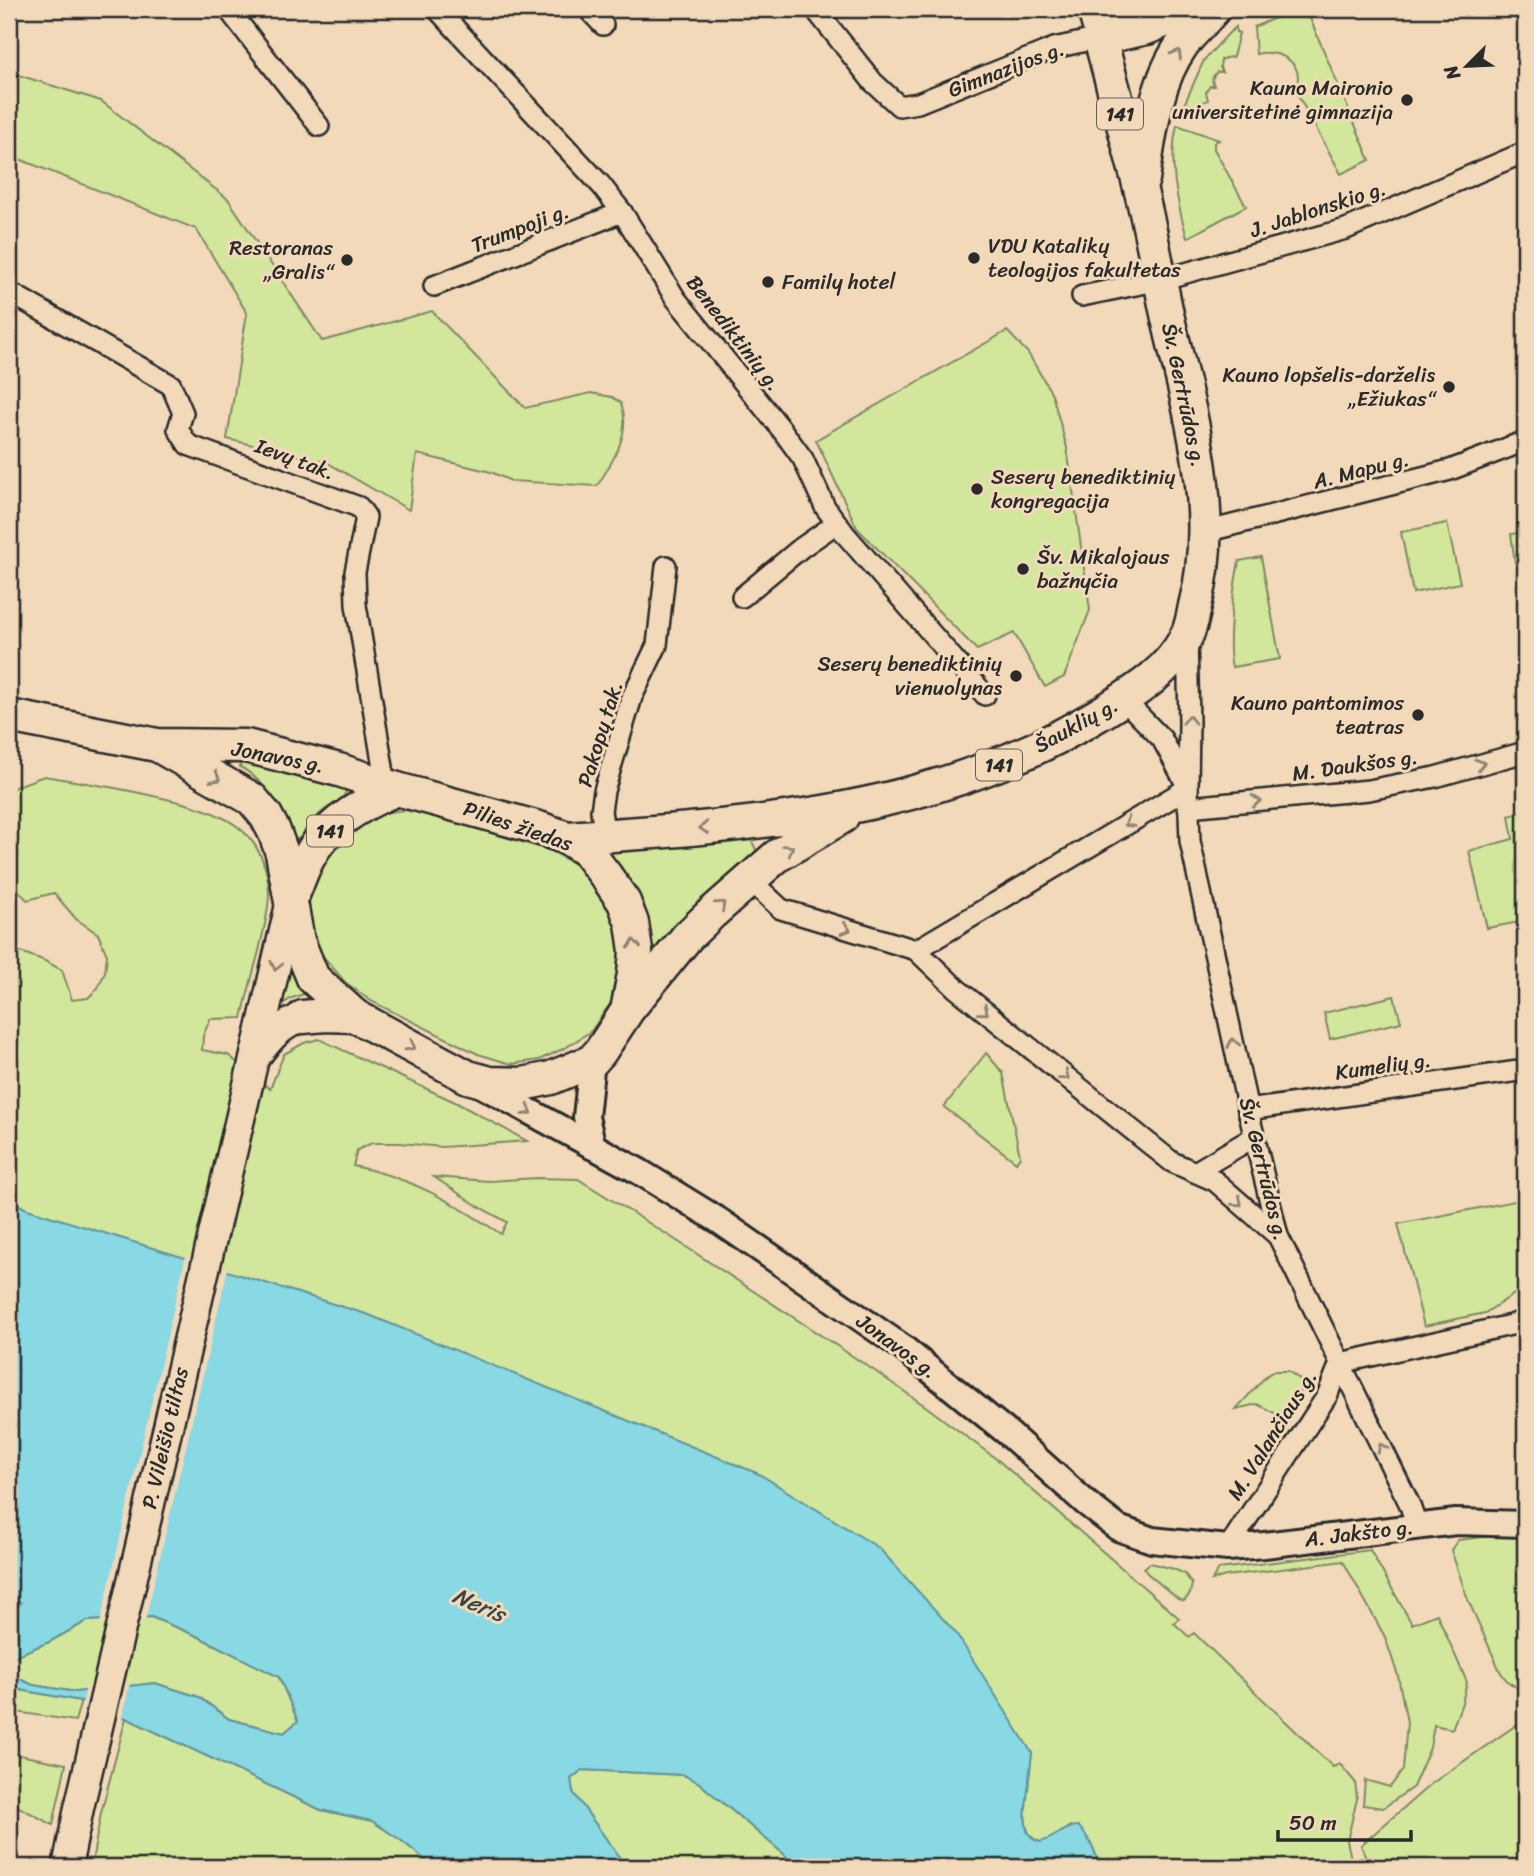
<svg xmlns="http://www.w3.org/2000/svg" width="1534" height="1876" viewBox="0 0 1534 1876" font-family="Sriracha,sans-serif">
	<rect width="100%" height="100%" fill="#f2d9ba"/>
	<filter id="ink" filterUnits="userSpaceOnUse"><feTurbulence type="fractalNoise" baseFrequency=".0143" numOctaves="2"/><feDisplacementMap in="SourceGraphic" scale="14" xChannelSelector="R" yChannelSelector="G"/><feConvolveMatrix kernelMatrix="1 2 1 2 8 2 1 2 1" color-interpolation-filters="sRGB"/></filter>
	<g filter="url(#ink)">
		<g fill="#d2e79b" stroke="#7e8963" stroke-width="2">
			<path d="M1296,9H1306L1370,160L1341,174L1295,90C1307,64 1280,48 1256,54L1254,27Z"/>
			<path d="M1236,27V32L1239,33L1233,57L1225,58L1221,60L1220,67L1222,72H1217C1212,77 1211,80 1214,86H1210L1206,92L1208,100L1196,105H1184L1204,60L1228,34Z"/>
			<path d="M9,72L101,101L228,199L322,341L432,311L525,408L591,393L612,397L621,403C632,433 613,461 597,486L511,481L491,472L417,454L409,510L326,462L227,439L247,313L196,229L9,155Z"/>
			<path d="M1177,125L1219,140L1214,143V149L1246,206L1187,238C1177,202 1168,162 1177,125Z"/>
			<path d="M1007,331L1028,353L1052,394L1067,448L1090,610L1064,677L1045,687L1014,633L977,650L857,528L816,440Z"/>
			<path d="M1447,523L1460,583L1413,593L1401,532Z"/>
			<path d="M1525,532V562L1515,563L1511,534Z"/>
			<path d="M1261,557L1280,659L1232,667C1229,656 1230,645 1230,634C1231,609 1234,586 1239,561Z"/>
			<path d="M247,760L344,789L346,792C341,802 331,805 323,811C313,819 306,829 299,839H295C282,813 267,781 240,767L241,762Z"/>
			<path d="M44,776C80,782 115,787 149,795C208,808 266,820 269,893C269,912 263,932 259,951C253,973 247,995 242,1018L210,1019L203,1036L202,1050L228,1055L270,1089L284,1054L304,1043L319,1039L455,1102L527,1141L442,1147L400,1143H372L357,1150L353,1166C411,1177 452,1202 501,1234L507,1222L481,1208L434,1177L489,1181L537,1178L578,1179L671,1237L872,1369L928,1408L999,1461L1179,1618L1174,1623L1189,1637L1194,1633L1333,1767L1340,1764L1355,1782L1357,1799L1347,1841L1353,1867H1099L1095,1852L1070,1826L1051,1840L1040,1842C1035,1840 1030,1837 1028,1831C1021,1816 1030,1771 1032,1753L9,1200V948L43,960L62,970L72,1000L88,998L98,988L105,972L107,955L98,934L76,919L54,893L27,900L9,880V791L17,786Z"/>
			<path d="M404,810L437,816L551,851L581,868L604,894L620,930L621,968L612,1001L591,1031L565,1048L539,1060L511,1064L478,1054L371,1001L345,982L321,954L311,927L309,897L318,866L334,839L359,821L383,813Z"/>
			<path d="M1525,811V921L1487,928L1469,851L1513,839L1509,816Z"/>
			<path d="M749,835L757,852C711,887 680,933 645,979L596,849Z"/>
			<path d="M286,951L313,991L292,998L270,1012Z"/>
			<path d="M1394,996L1401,1022L1330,1039L1324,1013Z"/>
			<path d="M986,1053L1003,1073L1020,1156L1016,1162L944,1107Z"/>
			<path d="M1525,1199V1287L1485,1313L1424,1326L1398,1224Z"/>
			<path d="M1274,1371H1288L1302,1381L1300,1392L1284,1418L1257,1404L1236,1409L1266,1376Z"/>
			<path d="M1500,1535L1525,1538V1689C1512,1687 1507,1682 1500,1671L1468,1600L1451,1550L1458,1540Z"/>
			<path d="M1370,1550L1412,1624L1437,1614L1467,1682L1462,1703L1452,1729L1434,1725L1430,1748L1413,1787L1383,1808L1363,1805L1365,1780L1390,1787L1403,1770L1407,1722L1398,1676L1385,1637L1343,1561L1226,1576L1212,1580L1219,1569Z"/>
			<path d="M1150,1563L1174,1569L1185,1574L1192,1584L1190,1594L1184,1601L1178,1599L1147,1573L1144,1568Z"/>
			<path d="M151,1617L197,1636L279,1677L298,1721L284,1733L229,1719L199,1697L155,1683L76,1692L33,1685L15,1677L10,1670L11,1663L17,1655L49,1642L87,1621Z"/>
			<path d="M9,1688L81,1701L75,1721L9,1711Z"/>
			<path d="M126,1718L321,1810L372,1821L402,1841L434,1867H91L101,1813Z"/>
			<path d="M1525,1719V1867H1369L1361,1845L1431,1784Z"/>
			<path d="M9,1753L66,1764L53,1825L9,1802Z"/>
			<path d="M582,1770L684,1775L698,1782L785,1855L797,1867H626L573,1792L571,1779Z"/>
		</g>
		<path fill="#88d9e3" stroke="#639399" stroke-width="2" fill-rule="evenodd" d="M9,1200L27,1209L369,1315L759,1474L879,1548L956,1633L1032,1753L1025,1817L1027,1831L1033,1839L1040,1842C1055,1839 1064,1826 1078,1826C1090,1838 1095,1851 1099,1867H797L785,1855L698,1782L684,1775L582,1770L571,1779L573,1792L626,1867H434L402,1841L372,1821L321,1810L126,1718L81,1701L9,1688V1614L21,1603L9,1595ZM151,1617L197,1636L279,1677L298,1721L284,1733L229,1719L199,1697L155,1683L76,1692L33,1685L15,1677L10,1670L11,1663L17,1655L49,1642L87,1621Z"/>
		<g fill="#f2d9ba">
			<path d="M186,1255L228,1268L145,1621L100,1624Z"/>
			<path d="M130,1682L122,1720L82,1705L86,1687Z"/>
		</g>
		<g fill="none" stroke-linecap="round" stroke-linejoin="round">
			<g stroke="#2b2b2b" stroke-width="24">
				<g id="minor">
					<path d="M228,9L319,126"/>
					<path d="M437,9L601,185L622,212L676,299L782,430L803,459L825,507L845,534L985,695"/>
					<path d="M588,9L603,25"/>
					<path d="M815,9L873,82L899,106L918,103L1054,48L1100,38"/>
					<path d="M434,286L622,212"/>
					<path d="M9,292L171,385L183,413L178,429L188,445L359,507L366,517L355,572L356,605L383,767L379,783"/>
					<path d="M1082,296L1160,280L1346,229L1525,152"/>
					<path d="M1205,532L1450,470L1525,441"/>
					<path d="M742,597L801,548L837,523"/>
					<path d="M1187,637L1189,722L1188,788L1190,841L1248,1110L1278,1236L1409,1503L1417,1526"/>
					<path d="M1123,699L1162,739L1186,784"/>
					<path d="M1188,807L1369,790L1435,777L1525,752"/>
					<path d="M605,836L601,811L604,791L632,697L657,645L666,566"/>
					<path d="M749,879L781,909L916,950L957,989L1172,1162L1215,1181L1278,1236"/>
					<path d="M916,950L1188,788"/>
					<path d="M1248,1110L1525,1070"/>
					<path d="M1195,1172L1254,1137"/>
					<path d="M1340,1363L1511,1325L1525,1320"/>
					<path d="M1228,1548L1327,1396L1340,1363"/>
				</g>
			</g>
			<g stroke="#2b2b2b" stroke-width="30">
				<g id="tertiary">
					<path d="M592,1061L586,1117L593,1147"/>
					<path d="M478,1083L640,1172L718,1220L902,1347L1009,1434L1086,1503L1118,1528L1152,1540L1228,1548L1264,1545L1456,1522L1525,1524"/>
				</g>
			</g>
			<g stroke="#2b2b2b" stroke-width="33">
				<g id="secondary">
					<path d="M1092,9L1100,38"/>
					<path d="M257,1055C271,1036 280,1026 303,1017"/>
					<path d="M67,1867L79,1808L290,905"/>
				</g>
			</g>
			<g stroke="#2b2b2b" stroke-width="37">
				<g id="primary">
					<path d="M1143,179C1150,134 1155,83 1182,45C1192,32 1204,21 1214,9"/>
					<path d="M9,716L157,745L246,746L339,770L397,789L539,828L567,838L586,850L606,876L624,902L632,923L636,951L634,974L627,1011L600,1052L592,1061L551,1078L523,1084L490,1083L468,1077L355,1016L313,978L298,941L282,853L274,831L266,816L252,799L157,745"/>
					<path d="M567,838C752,826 939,813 1101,713C1133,693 1169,672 1186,637C1191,628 1193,616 1195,606C1221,509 1188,408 1167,314C1158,272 1151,229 1140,188C1127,138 1113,88 1100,38L1147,28L1194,9"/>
					<path d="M291,899C297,886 301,872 308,859C325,824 363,803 397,789"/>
					<path d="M630,1007L687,937L712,913L777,856L842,817"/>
					<path d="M303,1017L325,1015L355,1016"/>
				</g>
			</g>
			<use href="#minor" stroke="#f2d9ba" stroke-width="19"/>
			<use href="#tertiary" stroke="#f2d9ba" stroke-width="24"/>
			<use href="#secondary" stroke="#f2d9ba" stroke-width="28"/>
			<use href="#primary" stroke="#f2d9ba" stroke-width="32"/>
		</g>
		<defs><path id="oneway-chevron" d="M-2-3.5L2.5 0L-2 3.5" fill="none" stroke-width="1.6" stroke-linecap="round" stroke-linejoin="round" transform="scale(1.75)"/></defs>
		<g stroke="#8e8272">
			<use href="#oneway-chevron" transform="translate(1177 54) rotate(-59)"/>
			<use href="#oneway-chevron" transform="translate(1189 720) rotate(-90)"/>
			<use href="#oneway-chevron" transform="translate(1480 764) rotate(-16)"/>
			<use href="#oneway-chevron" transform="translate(216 778) rotate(29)"/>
			<use href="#oneway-chevron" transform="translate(1256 801) rotate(-5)"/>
			<use href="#oneway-chevron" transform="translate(1129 823) rotate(149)"/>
			<use href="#oneway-chevron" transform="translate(704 828) rotate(175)"/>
			<use href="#oneway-chevron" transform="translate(789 849) rotate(-32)"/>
			<use href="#oneway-chevron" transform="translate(721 905) rotate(-42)"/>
			<use href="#oneway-chevron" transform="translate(846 929) rotate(17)"/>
			<use href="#oneway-chevron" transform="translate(634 944) rotate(-95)"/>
			<use href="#oneway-chevron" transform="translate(276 966) rotate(103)"/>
			<use href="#oneway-chevron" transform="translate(984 1011) rotate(39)"/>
			<use href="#oneway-chevron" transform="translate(1233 1043) rotate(-102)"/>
			<use href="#oneway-chevron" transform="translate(411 1046) rotate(28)"/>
			<use href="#oneway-chevron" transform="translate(1065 1076) rotate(39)"/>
			<use href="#oneway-chevron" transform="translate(528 1111) rotate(29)"/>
			<use href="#oneway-chevron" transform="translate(1238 1202) rotate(41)"/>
			<use href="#oneway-chevron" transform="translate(1382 1448) rotate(-116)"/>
		</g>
	</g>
	<g fill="#2b2b2b" stroke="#f2d9ba" stroke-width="2.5">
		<circle cx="1407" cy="100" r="7"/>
		<circle cx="974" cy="258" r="7"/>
		<circle cx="347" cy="260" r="7"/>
		<circle cx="768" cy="282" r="7"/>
		<circle cx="1449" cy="387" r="7"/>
		<circle cx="977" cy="489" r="7"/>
		<circle cx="1023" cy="569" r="7"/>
		<circle cx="1016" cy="676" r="7"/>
		<circle cx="1418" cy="715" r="7"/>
	</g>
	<g text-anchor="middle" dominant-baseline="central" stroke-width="6" stroke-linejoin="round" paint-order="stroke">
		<g fill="#f2d9ba" stroke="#675f56" stroke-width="2">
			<rect x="1097" y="98.5" width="46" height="31" rx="5"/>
			<rect x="976" y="749.5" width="46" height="31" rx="5"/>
			<rect x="307" y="815.5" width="46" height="31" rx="5"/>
		</g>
		<g font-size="19" font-weight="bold" fill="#2b2b2b">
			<text x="1120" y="114">141</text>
			<text x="999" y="765">141</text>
			<text x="330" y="831">141</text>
		</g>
		<g font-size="21" fill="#2b2b2b" stroke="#f2d9ba">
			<text transform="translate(1006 69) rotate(-21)">Gimnazijos g.</text>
			<text transform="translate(1318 209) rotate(-18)">J. Jablonskio g.</text>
			<text transform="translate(520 228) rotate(-21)">Trumpoji g.</text>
			<text transform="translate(734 333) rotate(52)">Benediktinių g.</text>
			<text transform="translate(1184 395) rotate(78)">Šv. Gertrūdos g.</text>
			<text transform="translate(295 459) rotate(20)">Ievų tak.</text>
			<text transform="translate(1361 470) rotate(-14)">A. Mapu g.</text>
			<text transform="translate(1076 725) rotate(-29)">Šauklių g.</text>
			<text transform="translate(600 734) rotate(-73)">Pakopų tak.</text>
			<text transform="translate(278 757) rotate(11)">Jonavos g.</text>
			<text transform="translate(1355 765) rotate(-8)">M. Daukšos g.</text>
			<text transform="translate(518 826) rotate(19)">Pilies žiedas</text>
			<text transform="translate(1383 1066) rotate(-8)">Kumelių g.</text>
			<text transform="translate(1264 1169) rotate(76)">Šv. Gertrūdos g.</text>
			<text transform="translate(897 1346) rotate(36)">Jonavos g.</text>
			<text transform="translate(1272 1435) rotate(-58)">M. Valančiaus g.</text>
			<text transform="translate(165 1438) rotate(-77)">P. Vileišio tiltas</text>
			<text transform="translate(1359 1533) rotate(-7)">A. Jakšto g.</text>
		</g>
		<g font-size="21" fill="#2b2b2b" stroke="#f2d9ba" text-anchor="end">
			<text x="1393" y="88">Kauno Maironio<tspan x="1393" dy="24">universitetinė gimnazija</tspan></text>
			<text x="988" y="246" text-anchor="start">VDU Katalikų<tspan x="988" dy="24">teologijos fakultetas</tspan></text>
			<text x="333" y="248">Restoranas<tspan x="333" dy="24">„Gralis“</tspan></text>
			<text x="782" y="282" text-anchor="start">Family hotel</text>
			<text x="1435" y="375">Kauno lopšelis-darželis<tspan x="1435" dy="24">„Ežiukas“</tspan></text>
			<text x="991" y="477" text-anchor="start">Seserų benediktinių<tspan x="991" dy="24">kongregacija</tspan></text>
			<text x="1037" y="557" text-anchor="start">Šv. Mikalojaus<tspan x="1037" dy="24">bažnyčia</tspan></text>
			<text x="1002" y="664">Seserų benediktinių<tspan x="1002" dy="24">vienuolynas</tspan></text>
			<text x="1404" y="703">Kauno pantomimos<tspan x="1404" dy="24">teatras</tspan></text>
		</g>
		<g font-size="23" font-style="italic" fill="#394547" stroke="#f2d9ba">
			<text transform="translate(479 1605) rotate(23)">Neris</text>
		</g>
	</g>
	<rect width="1534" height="1876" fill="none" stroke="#f2d9ba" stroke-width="35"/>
	<rect x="18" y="18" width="1499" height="1841" fill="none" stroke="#2b2b2b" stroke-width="2.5" filter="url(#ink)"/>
	<g transform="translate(1467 66) rotate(246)" stroke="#f2d9ba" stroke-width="5" paint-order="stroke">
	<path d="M0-5L12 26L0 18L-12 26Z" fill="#2b2b2b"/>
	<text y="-10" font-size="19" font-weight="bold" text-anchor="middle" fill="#2b2b2b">N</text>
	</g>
	<path d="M1278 1830v10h133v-10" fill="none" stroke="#2b2b2b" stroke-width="3.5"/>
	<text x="1289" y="1830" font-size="21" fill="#2b2b2b" stroke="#f2d9ba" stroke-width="5" paint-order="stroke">50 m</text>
</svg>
